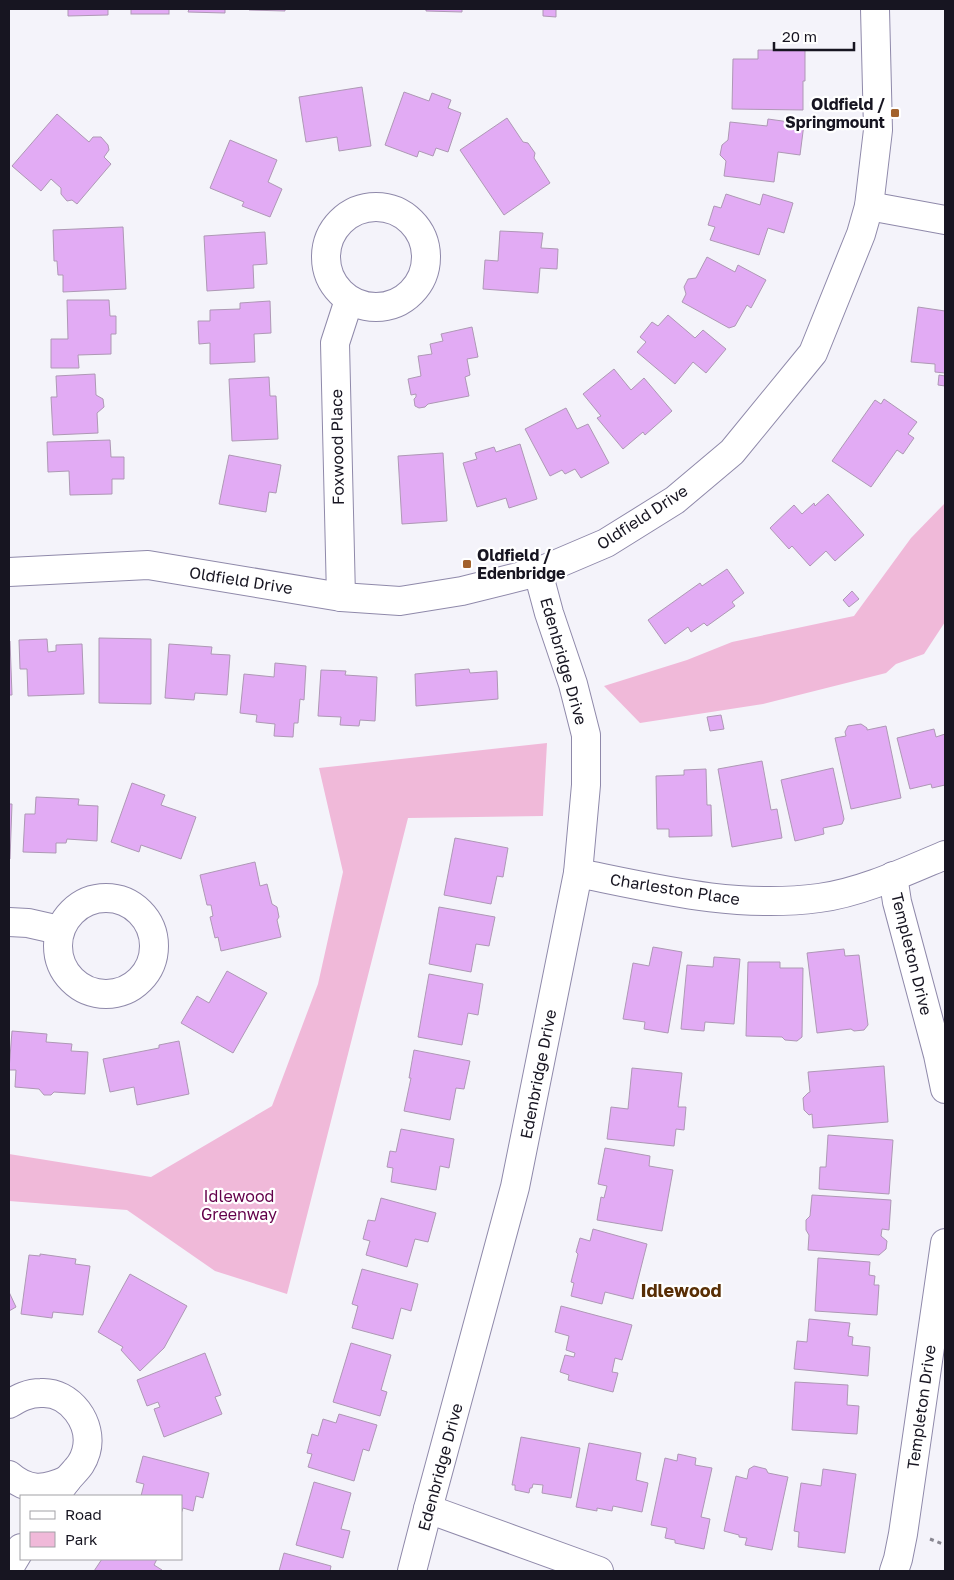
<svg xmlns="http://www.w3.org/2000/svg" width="954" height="1580" viewBox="0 0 954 1580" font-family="'Golos Text',sans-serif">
	<rect width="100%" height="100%" fill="#f4f3fa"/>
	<g fill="#f0b9d9">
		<path d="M945,503V622L924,654L896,664L886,673L763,704L640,723L604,686L687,660L732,642L854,616L911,538Z"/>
		<path d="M547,743L543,816L408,818L287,1294L215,1271L127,1210L9,1201V1154L151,1177L272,1106L318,984L343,872L319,768Z"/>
	</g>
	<g fill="#e2abf4" stroke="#ae98b5">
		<path d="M68,9H108V15L68,16Z"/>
		<rect x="131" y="9" width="38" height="5"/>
		<path d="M189,9H225V13L188,12Z"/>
		<path d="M249,9H285V11L249,10Z"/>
		<path d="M426,9H462V12L426,11Z"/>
		<path d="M543,9H556V17L543,16Z"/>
		<path d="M758,50H805V81H803V110L732,109L733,59H758Z"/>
		<path d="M362,87L371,146L339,151L337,137L306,142L299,97Z"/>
		<path d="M404,92L429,101L432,93L451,100L448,108L461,113L448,152L436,148L433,156L419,151L417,157L385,145Z"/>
		<path d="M57,114L89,142L93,137H101L108,145L109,150L104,157L111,164L77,204L72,200L67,201L61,194V188L51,179L41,191L12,166Z"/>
		<path d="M507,118L523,142L528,143L535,153L534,158L550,183L504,215L460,150Z"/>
		<path d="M768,119L804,124L800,155L778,152L774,182L724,176L726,161L720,155L722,145L728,140L730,122L767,126Z"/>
		<path d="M230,140L277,160L268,182L282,189L270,217L242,206L244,202L210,188Z"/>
		<path d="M726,194L760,205L763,194L793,203L784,233L768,228L759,255L710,240L715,227L708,225L714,206L721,208Z"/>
		<path d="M123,227L126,289L63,292V275H58L57,261H54L53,230Z"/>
		<path d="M500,231L543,233L541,248L558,249L557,269L540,268L538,293L483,289L485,260L498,261Z"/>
		<path d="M265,232L267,264L253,265L254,288L207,291L204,236Z"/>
		<path d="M707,257L735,272L738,265L766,280L751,308L747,305L735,326L729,328L682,302L686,294L684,287L688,279L696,278Z"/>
		<path d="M67,300H109L110,316H116V334H111V354L78,355L79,368H51V339H68Z"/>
		<path d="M270,301L271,333L254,334L255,362L210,364V343L199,344L198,321H210V310L240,309V303Z"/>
		<path d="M918,307L945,311V373L935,372V364L911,362Z"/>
		<path d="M668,315L695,338L703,330L726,349L706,373L693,362L675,384L637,352L646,342L640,337L652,322L658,326Z"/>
		<path d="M472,327L478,357L467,359L470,375L465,377L469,396L428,404L425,407L419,408L415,406L414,399L416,397V394L411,395L408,379L421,376L418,356L432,354L430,344L443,341L441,334Z"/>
		<path d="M614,369L631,390L644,378L672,411L645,435L643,432L623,449L597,418L601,416L583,394Z"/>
		<path d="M95,374L96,395L103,399L104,407L97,413L98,433L53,435L51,397H57L56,376Z"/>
		<path d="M939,375L945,376V386L938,385Z"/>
		<path d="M269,377L270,396H276L278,439L232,441L229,379Z"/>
		<path d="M884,399L917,422L908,434L914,438L903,454L897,450L871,487L832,461L875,400L881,404Z"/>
		<path d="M566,408L577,429L588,424L609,463L581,478L575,469L565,474L562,470L550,476L525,429Z"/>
		<path d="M110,440L111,457H124V479H112V494L70,495L69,471L48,472L47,442Z"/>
		<path d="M520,444L537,499L509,508L506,498L477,507L463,463L477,459L475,453L494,447L496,452Z"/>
		<path d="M443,453L447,521L402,524L398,456Z"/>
		<path d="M229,455L281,465L276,493L269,492L266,512L219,504Z"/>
		<path d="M828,494L864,535L835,561L826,551L810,566L792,546L789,549L770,528L794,505L802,514L814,503L815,506Z"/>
		<path d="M727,569L744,593L732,602L735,606L707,626L704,623L691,632L688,627L665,644L648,620L700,583L702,586Z"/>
		<path d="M852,591L859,599L849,607L843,600Z"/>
		<path d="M99,638L151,639V704L99,703Z"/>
		<path d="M47,639L48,652L56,651V645L82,644L84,694L28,696L27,669H20L19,640Z"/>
		<path d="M9,641H10L12,695H9Z"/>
		<path d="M169,644L212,647L211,654L230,655L227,695L195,693L194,700L165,698Z"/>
		<path d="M275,663L306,666L304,700L300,699L298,723H294L293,737L274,736L275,724L256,722L257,715L240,713L244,674L274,677Z"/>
		<path d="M469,669L470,673L497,671L498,699L416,706L415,674Z"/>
		<path d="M321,670L346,671L345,675L377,677L375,721L360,720L359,726L340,725L341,717L318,716Z"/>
		<path d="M721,715L724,729L710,731L707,717Z"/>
		<path d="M861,724L867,728V730L886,726L901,798L851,809L835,738L846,736L845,732L848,726Z"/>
		<path d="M934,729L936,737L945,734V785L932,788L931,784L910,789L897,738Z"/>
		<path d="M762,761L771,810L777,809L782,838L732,847L718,769Z"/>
		<path d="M833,768L844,819L842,824L823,828L824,834L795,841L781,780Z"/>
		<path d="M706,769L707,805H711L712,836L669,837V829H657L656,776L684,775V770Z"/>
		<path d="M132,783L165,795L161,805L196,817L181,859L141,845L139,852L111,842Z"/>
		<path d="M36,797L79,799L78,805L98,806L97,841L67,839L66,843H56V853L23,852L25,814H35Z"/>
		<path d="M9,804H12L10,859H9Z"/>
		<path d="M455,838L508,848L503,877L497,876L491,904L444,895Z"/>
		<path d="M255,862L260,886L267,884L272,904L277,907L279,917L277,920L281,937L221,951L218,937L215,938L210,917L213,916L211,905H207L200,875Z"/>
		<path d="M439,907L495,917L489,946L476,944L471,972L429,964Z"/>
		<path d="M653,947L682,952L668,1033L644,1029L645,1022L623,1019L633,963L649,966Z"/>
		<path d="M844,949L845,956L859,955L868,1025L864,1030L854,1031L851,1029L817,1033L807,953Z"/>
		<path d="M714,957L740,959L734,1024L705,1022L704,1031L681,1029L687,965L713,967Z"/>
		<path d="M748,962H780V968H803L802,1037L797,1041L785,1040L782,1037L746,1036Z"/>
		<path d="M227,971L267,993L233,1053L181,1023L197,996L209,1003Z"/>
		<path d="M429,974L483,984L478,1015L468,1013L462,1045L418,1037Z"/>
		<path d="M12,1031L47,1034L46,1042L72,1044L71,1051L88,1052L85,1094L54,1092L51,1095H44L39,1089L15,1087L16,1070H9Z"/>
		<path d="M179,1041L189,1094L137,1105L134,1087L110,1092L103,1059L159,1048V1045Z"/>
		<path d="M414,1050L470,1061L464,1089L456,1088L450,1120L404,1111L411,1078H409Z"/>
		<path d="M884,1066L888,1122L813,1128L812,1114L809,1115L804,1110L803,1098L808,1093L810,1092L808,1072Z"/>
		<path d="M632,1068L682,1073L678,1107H686L684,1130L676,1129L674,1146L607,1139L611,1107L628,1109Z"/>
		<path d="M401,1129L454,1139L449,1168L440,1166L436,1190L391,1182L393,1168L387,1167L390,1151L396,1152Z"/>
		<path d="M828,1135L893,1140L889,1194L819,1189L820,1167H826Z"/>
		<path d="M605,1148L650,1156L649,1166L673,1170L662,1231L597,1220L601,1197L604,1198L607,1186L598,1184Z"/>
		<path d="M812,1195L891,1200L889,1230L882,1229L881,1236L887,1241L886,1249L879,1255L808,1250L809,1235L806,1230V1220L810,1216Z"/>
		<path d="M381,1198L436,1213L428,1242L415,1239L407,1267L366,1255L370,1241L363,1239L368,1220L375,1221Z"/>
		<path d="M593,1229L647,1244L633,1299L605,1292L602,1304L571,1296L574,1283L571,1282L578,1254L576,1252L580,1238L590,1241Z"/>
		<path d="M40,1254L76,1259L75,1264L90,1266L83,1315L53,1312L52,1318L21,1314L29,1255L40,1256Z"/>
		<path d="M818,1258L870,1262L869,1275L875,1276L874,1285H879L877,1315L815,1311Z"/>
		<path d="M362,1269L418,1284L411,1311L401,1308L393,1339L352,1328L358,1306L352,1304Z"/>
		<path d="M130,1274L187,1306L164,1348L140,1371L121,1350L123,1347L98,1332Z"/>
		<path d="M9,1292L16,1307L9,1311Z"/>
		<path d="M561,1306L632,1325L622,1360L615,1358L612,1372L618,1373L613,1392L568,1380L569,1375L560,1372L565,1355L574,1357L575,1353L566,1350L569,1336L555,1332Z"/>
		<path d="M809,1319L850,1323L848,1336L853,1337L852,1345L870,1347L868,1376L794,1369L797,1341L807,1342Z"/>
		<path d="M351,1343L391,1355L381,1390L387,1392L380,1416L333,1402Z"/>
		<path d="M205,1353L221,1395L215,1397L222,1414L164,1437L154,1409L160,1407L158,1402L147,1406L137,1380Z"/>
		<path d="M795,1382L848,1385L847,1405L859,1406L857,1434L792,1430Z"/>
		<path d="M339,1414L377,1425L369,1451L363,1449L354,1481L308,1467L312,1454L307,1453L312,1434L318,1436L323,1419L336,1423Z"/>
		<path d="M521,1437L580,1448L571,1498L542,1493L543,1485L533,1484L532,1488H530L529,1493L515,1490V1485H512Z"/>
		<path d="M589,1443L641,1453L636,1480L648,1483L642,1512L613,1506L612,1511L597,1508V1511L576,1507Z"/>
		<path d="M678,1454L696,1458L695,1465L712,1468L701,1517L710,1519L704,1549L675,1543V1540L665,1538L667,1528L651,1525L665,1458L677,1461Z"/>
		<path d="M143,1456L209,1473L203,1498L196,1496L193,1511L183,1508L181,1514V1496H141L144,1484L136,1482Z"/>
		<path d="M754,1466L766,1469L768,1473L788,1477L772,1550L745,1545L747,1538L739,1537V1535L724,1531L736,1476L747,1479L749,1469Z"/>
		<path d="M823,1469L856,1474L845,1553L798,1547L799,1532L794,1531L801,1483L821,1486Z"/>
		<path d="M314,1482L351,1493L341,1529L350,1531L343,1558L296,1545Z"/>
		<path d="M284,1553L331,1566L330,1571H279Z"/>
		<path d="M102,1559H157L154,1565L162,1570L161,1571H94Z"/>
	</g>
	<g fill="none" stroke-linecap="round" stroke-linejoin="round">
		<g stroke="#8f89aa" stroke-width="30">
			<g id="minor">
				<path d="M869,206L945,220"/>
				<circle cx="376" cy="257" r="50"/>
				<path d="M9,572L148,565L341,597L400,601L462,591L538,572L606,543L675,500L732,452L813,353L861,234L869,206L878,130L875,9"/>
				<path d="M341,597L335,343L349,300"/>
				<path d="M578,873C657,889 737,909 819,898C860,893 907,871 945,855"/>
				<path d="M893,876L897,902L938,1055L945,1089"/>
				<circle cx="106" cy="946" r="48"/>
				<path d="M9,922L28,923L59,930"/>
				<path d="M9,1404C19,1398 28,1393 41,1393C70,1391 94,1424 86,1452C82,1466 75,1470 67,1480C63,1485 59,1491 56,1496"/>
				<path d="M9,1475C28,1492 45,1490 67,1480"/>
				<path d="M428,1509L599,1571"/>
				<path d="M9,1568L21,1548"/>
				<path d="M412,1571L428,1509L515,1187L578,873L586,785V735L573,684L549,613L538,572"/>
				<path d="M894,1571L898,1559L903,1534L945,1243"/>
			</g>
		</g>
		<path stroke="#898791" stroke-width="3" stroke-dasharray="4 4" stroke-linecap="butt" d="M930,1539L945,1545"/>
		<use href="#minor" stroke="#fff" stroke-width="28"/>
	</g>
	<g fill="#a3622d" stroke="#fff" stroke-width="2">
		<rect x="890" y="108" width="10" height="10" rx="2.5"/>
		<rect x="462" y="559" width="10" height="10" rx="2.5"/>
	</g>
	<g text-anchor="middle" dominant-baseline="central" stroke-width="4.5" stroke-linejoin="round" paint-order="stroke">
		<g font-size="16" font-weight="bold" fill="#171521" stroke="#fff" text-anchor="end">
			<text x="885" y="104">Oldfield /<tspan x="885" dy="18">Springmount</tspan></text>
			<text x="477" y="555" text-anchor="start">Oldfield /<tspan x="477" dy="18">Edenbridge</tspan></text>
		</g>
		<g font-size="16" fill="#171521" stroke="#fff">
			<text transform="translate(337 447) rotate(-91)">Foxwood Place</text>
			<text transform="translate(642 517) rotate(-33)">Oldfield Drive</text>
			<text transform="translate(241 580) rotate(9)">Oldfield Drive</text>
			<text transform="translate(564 661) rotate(74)">Edenbridge Drive</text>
			<text transform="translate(675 889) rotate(9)">Charleston Place</text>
			<text transform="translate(912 954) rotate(76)">Templeton Drive</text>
			<text transform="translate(538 1074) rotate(-79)">Edenbridge Drive</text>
			<text transform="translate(921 1407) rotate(-82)">Templeton Drive</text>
			<text transform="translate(440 1467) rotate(-75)">Edenbridge Drive</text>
		</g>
		<g font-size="16" fill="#63004a" stroke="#fff">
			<text x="239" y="1196">Idlewood<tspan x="239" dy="18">Greenway</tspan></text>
		</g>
		<g font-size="18" font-weight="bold" fill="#582e05" stroke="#fff">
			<text x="681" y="1290">Idlewood</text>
		</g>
	</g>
	<rect width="954" height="1580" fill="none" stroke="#171521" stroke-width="20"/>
	<rect x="20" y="1495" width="162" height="65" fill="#ffffff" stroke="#a2a1a6"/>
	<rect x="30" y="1511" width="25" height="8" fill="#ffffff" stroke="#a2a1a6"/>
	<text x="65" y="1520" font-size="15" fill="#171521">Road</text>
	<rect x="30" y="1532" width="25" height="15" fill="#f0b9d9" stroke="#a2a1a6"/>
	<text x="65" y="1545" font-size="15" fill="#171521">Park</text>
	<path d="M774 42v8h80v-8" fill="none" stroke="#171521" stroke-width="2.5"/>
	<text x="782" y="42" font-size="15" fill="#171521" stroke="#ffffff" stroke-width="4" paint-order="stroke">20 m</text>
</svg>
